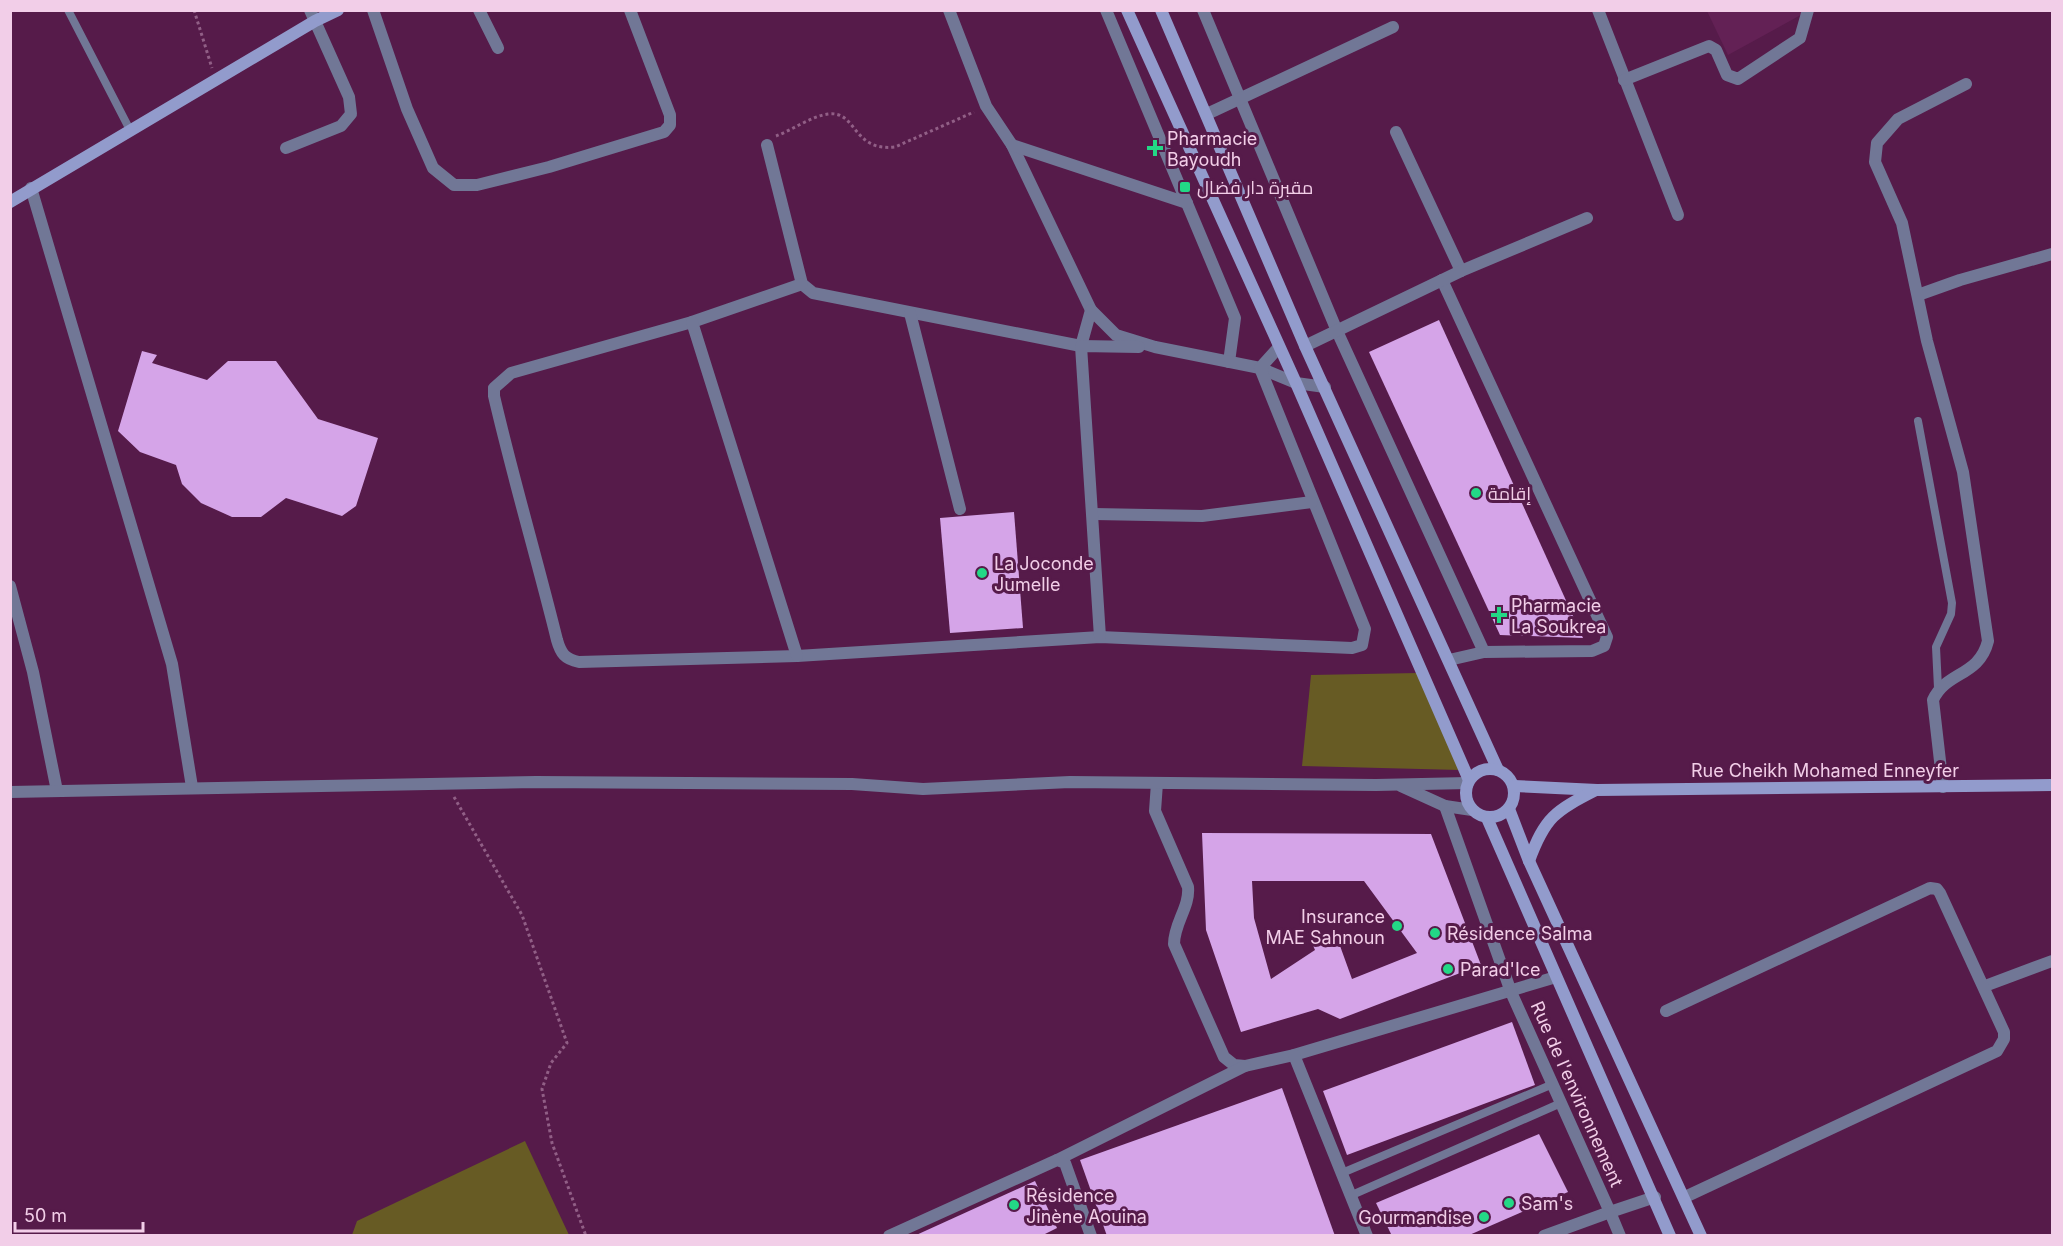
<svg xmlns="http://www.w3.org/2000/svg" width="2063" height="1246" viewBox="0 0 2063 1246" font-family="Inter,Cairo,sans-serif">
	<rect width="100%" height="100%" fill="#561b4a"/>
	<path fill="#632155" d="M1707,11H1808L1728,55Z"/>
	<g fill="#675b24">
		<path d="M1418,673L1460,770L1302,766L1311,675Z"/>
		<path d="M525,1141L569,1235H352L357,1221Z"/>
	</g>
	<g fill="#d5a4e8" fill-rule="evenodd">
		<path d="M1439,320L1583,638L1500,635L1369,352Z"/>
		<path d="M142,351L157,355L152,363L207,380L228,361H276L318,419L378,438L356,506L342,516L286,498L261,517H232L201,503L182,484L176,465L140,452L118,431Z"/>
		<path d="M1014,512L1023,628L950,633L940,518Z"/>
		<path d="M1202,833L1431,834L1481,965L1340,1019L1318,1009L1241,1032L1206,930ZM1252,881H1364L1417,953L1352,979L1335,932L1311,941L1315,950L1271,979L1254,918Z"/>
		<path d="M1512,1022L1535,1085L1347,1155L1323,1091Z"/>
		<path d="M1282,1088L1335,1236H1107L1080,1160Z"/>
		<path d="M1539,1134L1568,1192L1467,1236H1392L1376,1203Z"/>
		<path d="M1035,1181L1057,1228L1041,1236H914Z"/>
	</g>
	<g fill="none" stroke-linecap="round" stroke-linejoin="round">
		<g stroke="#915f86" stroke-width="3" stroke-dasharray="3 3" stroke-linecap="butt">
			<path d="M194,10L212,68"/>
			<path d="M776,136C792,130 812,116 828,114C857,110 852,152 895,147L974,112"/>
			<path d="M454,797L522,915L567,1043L551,1063L542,1089L552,1143L586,1236"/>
		</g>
		<g stroke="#717796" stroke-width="8">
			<path d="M68,10L130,130"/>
			<path d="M1918,421L1952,603L1951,614L1936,647L1938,688"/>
			<path d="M1342,1173L1553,1084"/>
			<path d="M1352,1195L1561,1103"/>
		</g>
		<g stroke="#717796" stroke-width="12">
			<path d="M373,10L407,109L433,168L454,185H477L549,167L664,132L670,125V115L630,10"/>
			<path d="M479,10L498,48"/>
			<path d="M949,10L986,106L1012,145L1091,310"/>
			<path d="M1106,10L1235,318L1229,362"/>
			<path d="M1203,10L1337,331L1484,652"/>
			<path d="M1598,10L1678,215"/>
			<path d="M1624,80L1709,46L1716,50L1727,75L1738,79L1800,38L1808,10"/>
			<path d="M1207,114L1393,27"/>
			<path d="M1396,132L1461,271"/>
			<path d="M767,145L802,284L813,293L1081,346L1091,310L1116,335L1155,347L1260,368L1296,383L1325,387"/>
			<path d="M1012,145L1187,203"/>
			<path d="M286,148L341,126L351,114L349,97L310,10"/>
			<path d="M31,188L172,664L192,787"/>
			<path d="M1442,280L1607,637L1604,646L1592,651L1484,652L1449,660"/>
			<path d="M802,284L692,322L511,373L494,388V396C513,478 537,559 557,640C561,654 565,659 579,662L797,656L1100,637L1352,648L1362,645L1365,629L1260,368L1279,347"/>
			<path d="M1918,295L1960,280L2052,254"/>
			<path d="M910,313L960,509"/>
			<path d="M692,322L797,656"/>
			<path d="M1305,346L1461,271L1587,218"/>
			<path d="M1094,514L1202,516L1312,502"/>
			<path d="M10,586L33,672L57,791"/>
			<path d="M1100,637L1081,346L1139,347"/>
			<path d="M1157,783L1155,811L1188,887C1190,907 1174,923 1174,944L1224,1057L1234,1065L1245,1066L1294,1055L1556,977"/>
			<path d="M1401,786L1445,806L1472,810"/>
			<path d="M1943,787L1933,700C1946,671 1979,677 1988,641L1963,472L1927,341L1902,223L1875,162L1877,143L1898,119L1966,84"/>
			<path d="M10,792L536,782L852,784L923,789L1070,782L1376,785L1468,783"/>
			<path d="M1445,806L1511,992L1610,1212L1655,1197"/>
			<path d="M1985,986L2052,961"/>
			<path d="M1666,1011L1930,888L1937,889L1940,893L2004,1032V1039L1997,1051L1685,1197"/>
			<path d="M1294,1055L1367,1236"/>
			<path d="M1057,1160L1245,1066"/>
			<path d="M889,1236L1057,1160L1065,1163L1091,1236"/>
			<path d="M1544,1236L1610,1212L1620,1236"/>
		</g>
		<g stroke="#929bcc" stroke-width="12">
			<path d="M1127,10L1296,383L1469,780"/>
			<path d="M1161,10L1305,346L1498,770"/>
			<path d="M10,202L315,21L338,10"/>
			<circle cx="1490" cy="793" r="24"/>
			<path d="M1514,786L1597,790L2052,785"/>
			<path d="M1509,809L1529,861L1701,1236"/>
			<path d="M1487,818L1670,1236"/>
			<path d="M1529,861C1545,817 1555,811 1596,790"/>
		</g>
	</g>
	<g fill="#23d886" stroke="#561b4a" stroke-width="2">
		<path d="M1152 139h6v6h6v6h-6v6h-6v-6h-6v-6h6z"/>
		<rect x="1179" y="181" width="12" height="12" rx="3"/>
		<circle cx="1476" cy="493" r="6"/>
		<circle cx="982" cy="573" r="6"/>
		<path d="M1496 606h6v6h6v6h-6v6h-6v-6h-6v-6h6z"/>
		<circle cx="1397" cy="926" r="6"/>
		<circle cx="1435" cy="933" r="6"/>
		<circle cx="1448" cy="969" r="6"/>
		<circle cx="1509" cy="1203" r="6"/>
		<circle cx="1014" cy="1205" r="6"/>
		<circle cx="1484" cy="1217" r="6"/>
	</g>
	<g text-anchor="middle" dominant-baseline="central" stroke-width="6" stroke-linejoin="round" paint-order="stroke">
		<g font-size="18" fill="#f2cee8" stroke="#561b4a" text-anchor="start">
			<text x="1167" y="138">Pharmacie<tspan x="1167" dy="21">Bayoudh</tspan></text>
			<text x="1197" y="187">مقبرة دار فضال</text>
			<text x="1488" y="493">إقامة</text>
			<text x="994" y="563">La Joconde<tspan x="994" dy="21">Jumelle</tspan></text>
			<text x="1511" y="605">Pharmacie<tspan x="1511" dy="21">La Soukrea</tspan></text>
			<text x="1385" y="916" text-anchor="end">Insurance<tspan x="1385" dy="21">MAE Sahnoun</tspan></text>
			<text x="1447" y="933">Résidence Salma</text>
			<text x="1460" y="969">Parad'Ice</text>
			<text x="1026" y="1195">Résidence<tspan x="1026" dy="21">Jinène Aouina</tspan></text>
			<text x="1521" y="1203">Sam's</text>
			<text x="1472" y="1217" text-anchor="end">Gourmandise</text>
		</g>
		<g font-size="18" fill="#f2cee8" stroke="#561b4a">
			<text x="1825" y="770">Rue Cheikh Mohamed Enneyfer</text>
			<text transform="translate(1577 1094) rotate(66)">Rue de l'environnement</text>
		</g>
	</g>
	<rect width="2063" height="1246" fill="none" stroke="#f2cee8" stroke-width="24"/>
	<path d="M15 1222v9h128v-9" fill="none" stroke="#f2cee8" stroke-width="3"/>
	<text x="24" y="1222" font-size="18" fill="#f2cee8" stroke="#561b4a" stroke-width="4.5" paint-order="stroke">50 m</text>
</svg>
